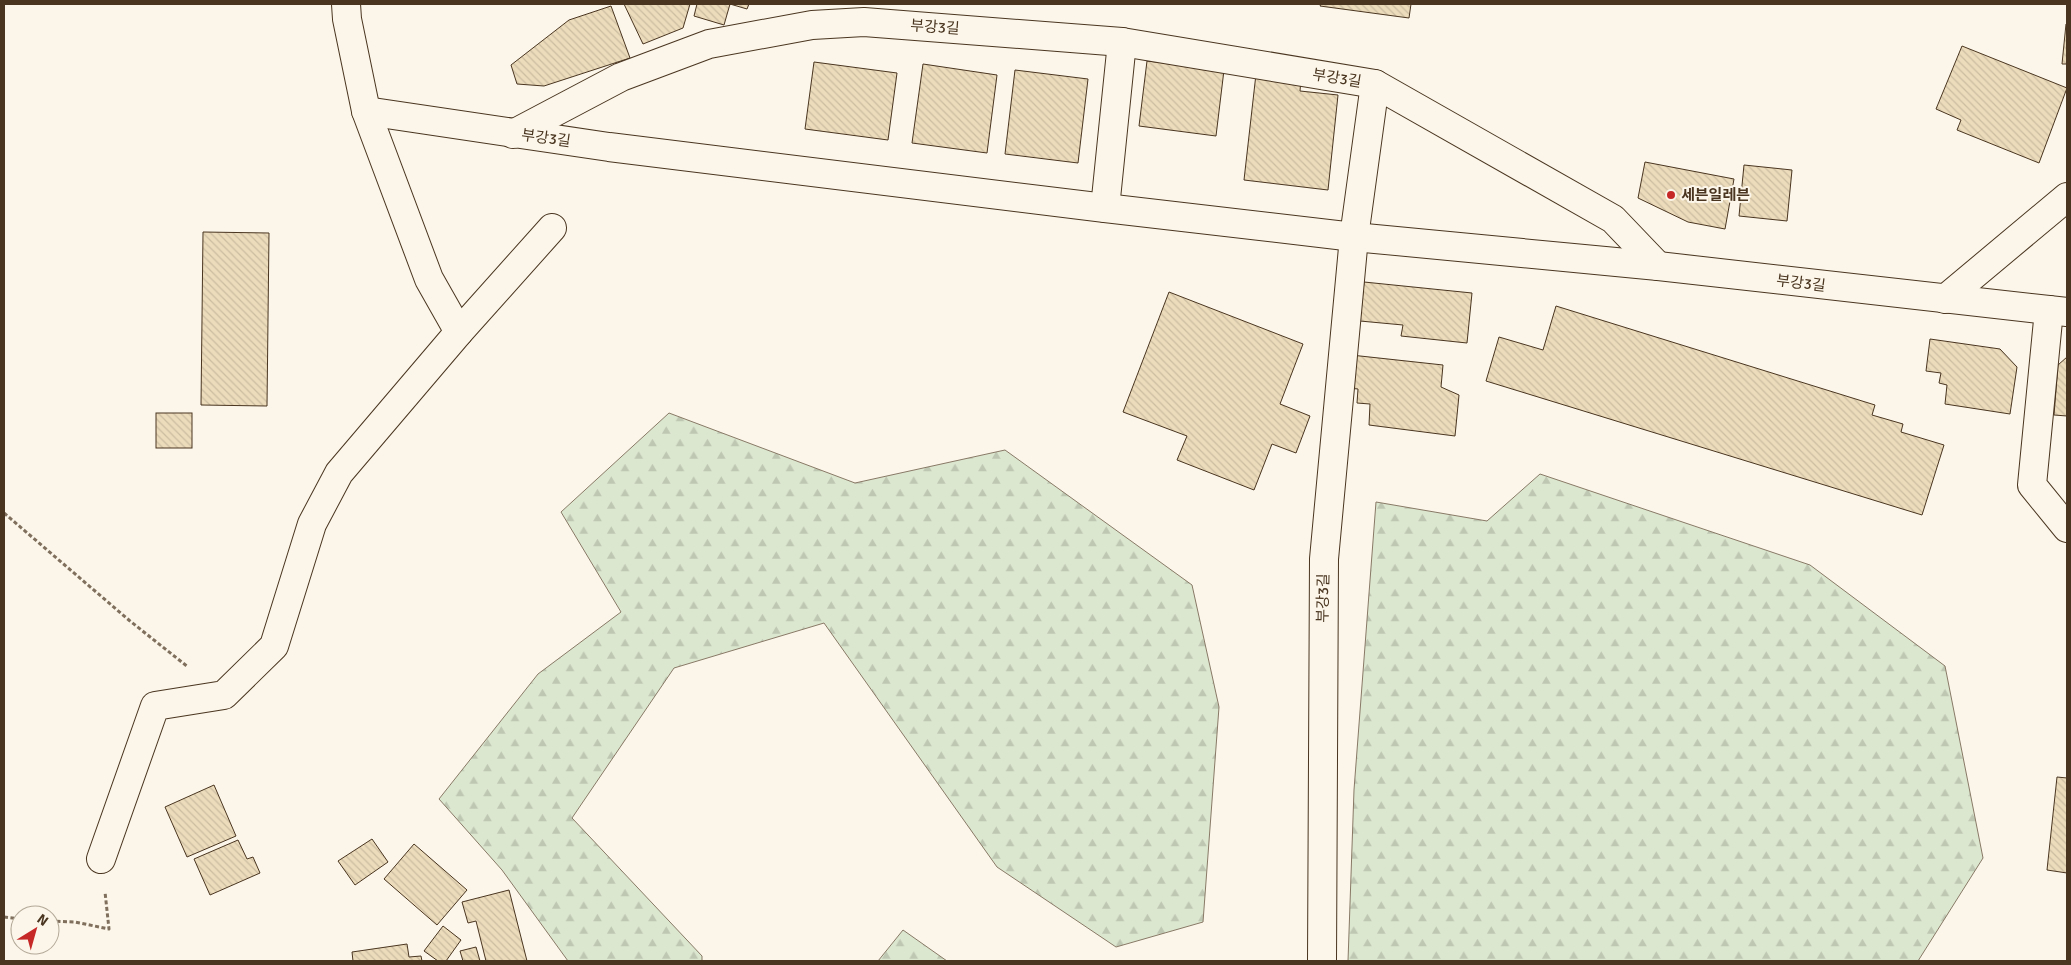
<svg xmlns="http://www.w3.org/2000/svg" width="2071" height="965" viewBox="0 0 2071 965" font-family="Signika,'Noto Sans KR',sans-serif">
	<defs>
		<pattern id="forest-firs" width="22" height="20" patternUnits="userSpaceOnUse" patternTransform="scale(1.25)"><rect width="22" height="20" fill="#dce7d0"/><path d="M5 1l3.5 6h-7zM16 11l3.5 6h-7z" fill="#bec7b2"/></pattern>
		<pattern id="building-back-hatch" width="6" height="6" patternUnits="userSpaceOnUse" patternTransform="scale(1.25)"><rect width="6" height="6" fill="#ecdcbc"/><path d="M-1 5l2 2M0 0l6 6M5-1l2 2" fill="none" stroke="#ccbda1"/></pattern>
	</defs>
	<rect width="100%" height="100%" fill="#fbf6e9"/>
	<g fill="url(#forest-firs)" stroke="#887966">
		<path d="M669,413L855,483L1005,450L1192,585L1219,707L1203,922L1116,947L997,867L824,623L674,668L572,818L702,956V961H568L502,870L439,799L538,674L621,612L561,512Z"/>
		<path d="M1540,474L1810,565L1945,666L1983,858L1918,961H1348L1354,790L1376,502L1487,521Z"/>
		<path d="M903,930L947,961H878Z"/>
	</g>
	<g fill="url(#building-back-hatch)" stroke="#4a3520">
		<path d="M624,4H690L683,28L643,44Z"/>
		<path d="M697,4H749L747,9L730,4L724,25L694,16Z"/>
		<path d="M1321,4H1411L1409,18L1320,6Z"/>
		<path d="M611,6L630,58L544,86L517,84L511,65L569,20Z"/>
		<path d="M2066,24H2067V64H2062Z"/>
		<path d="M1962,46L2067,88L2039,163L1957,130L1961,120L1936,109Z"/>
		<path d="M1147,61L1224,70L1216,136L1139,126Z"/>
		<path d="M814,62L897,73L888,140L805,129Z"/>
		<path d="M923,64L997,75L987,153L912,143Z"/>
		<path d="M1015,70L1088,79L1078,163L1005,154Z"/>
		<path d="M1256,74L1301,79L1300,91L1338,95L1328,190L1244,180Z"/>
		<path d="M1645,162L1734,179L1725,229L1688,222L1638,198Z"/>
		<path d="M1744,165L1792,170L1787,221L1739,216Z"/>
		<path d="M203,232L269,233L267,406L201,405Z"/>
		<path d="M1364,282L1472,293L1467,343L1401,336L1403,325L1360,321Z"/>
		<path d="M1169,292L1303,344L1280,404L1310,416L1296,453L1272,444L1254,490L1177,460L1187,436L1123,412Z"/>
		<path d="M1556,306L1875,405L1872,415L1903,424L1901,432L1944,445L1922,515L1486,381L1499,337L1543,350Z"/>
		<path d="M1930,339L2000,349L2017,367L2010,414L1945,404L1947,385L1939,383L1941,373L1926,371Z"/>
		<path d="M1351,355L1443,365L1441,387L1459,395L1455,436L1369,425L1370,404L1357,403L1358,389L1348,388Z"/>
		<path d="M2067,357V416L2054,415L2058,365Z"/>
		<rect x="156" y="413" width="36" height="35"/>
		<path d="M2057,777L2067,778V873L2047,870Z"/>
		<path d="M214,785L236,836L187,857L165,807Z"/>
		<path d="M372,839L388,862L355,885L338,861Z"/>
		<path d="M238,840L247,859L253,857L260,873L210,895L194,859Z"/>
		<path d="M414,844L467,890L437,925L384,879Z"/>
		<path d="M509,890L527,961H486L476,921L468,923L462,902Z"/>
		<path d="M443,926L461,940L446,961H438L424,951Z"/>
		<path d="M407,944L409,957L421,956L422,961H353L352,952Z"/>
		<path d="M476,947L480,961H463L460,951Z"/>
	</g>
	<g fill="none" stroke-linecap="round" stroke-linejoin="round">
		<g stroke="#4a3520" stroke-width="30">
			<g id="minor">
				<path d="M366,111L609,147L1105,208L1354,237L1658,266L2067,312"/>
				<path d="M513,134L621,77L709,44L812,25L864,22L1122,42L1375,84L1613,219L1658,266"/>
				<path d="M1105,208L1122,42"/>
				<path d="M1945,299L2067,197"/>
				<path d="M2049,310L2032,485L2067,528"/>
				<path d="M459,332L552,228"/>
				<path d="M101,859L155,706L224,695L274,646L312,524L339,473L459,332L429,279L366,111L347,19L346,4"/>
				<path d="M1322,961L1324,559L1354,237L1375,84"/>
			</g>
		</g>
		<g stroke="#7f6f5c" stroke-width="3" stroke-dasharray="4 2.5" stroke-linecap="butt">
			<path d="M4,513L130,621L188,667"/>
			<path d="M4,917L20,919"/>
			<path d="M50,921L75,922L109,929L105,892"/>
		</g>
		<use href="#minor" stroke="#fbf6e9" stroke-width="28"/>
	</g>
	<circle fill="#c62828" stroke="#fbf6e9" stroke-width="2" cx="1671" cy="195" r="5"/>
	<g text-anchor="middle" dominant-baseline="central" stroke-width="4" stroke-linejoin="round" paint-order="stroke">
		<g font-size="15" fill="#4a3520" stroke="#fbf6e9">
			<text transform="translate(935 27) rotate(4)">부강3길</text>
			<text transform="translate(1337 78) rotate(9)">부강3길</text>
			<text transform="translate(546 138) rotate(8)">부강3길</text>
			<text transform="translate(1801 283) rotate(7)">부강3길</text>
			<text transform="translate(1323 598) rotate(-89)">부강3길</text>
		</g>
		<g font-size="15" font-weight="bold" fill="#4a3520" stroke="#fbf6e9" text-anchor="start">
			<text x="1681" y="195">세븐일레븐</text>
		</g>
	</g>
	<rect width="2071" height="965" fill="none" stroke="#4a3520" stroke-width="10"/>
	<g transform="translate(35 930) rotate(37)"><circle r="24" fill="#fbf6e9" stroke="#b4a999"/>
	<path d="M0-4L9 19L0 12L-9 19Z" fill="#c62828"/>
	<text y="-8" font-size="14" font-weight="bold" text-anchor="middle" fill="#4a3520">N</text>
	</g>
</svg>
